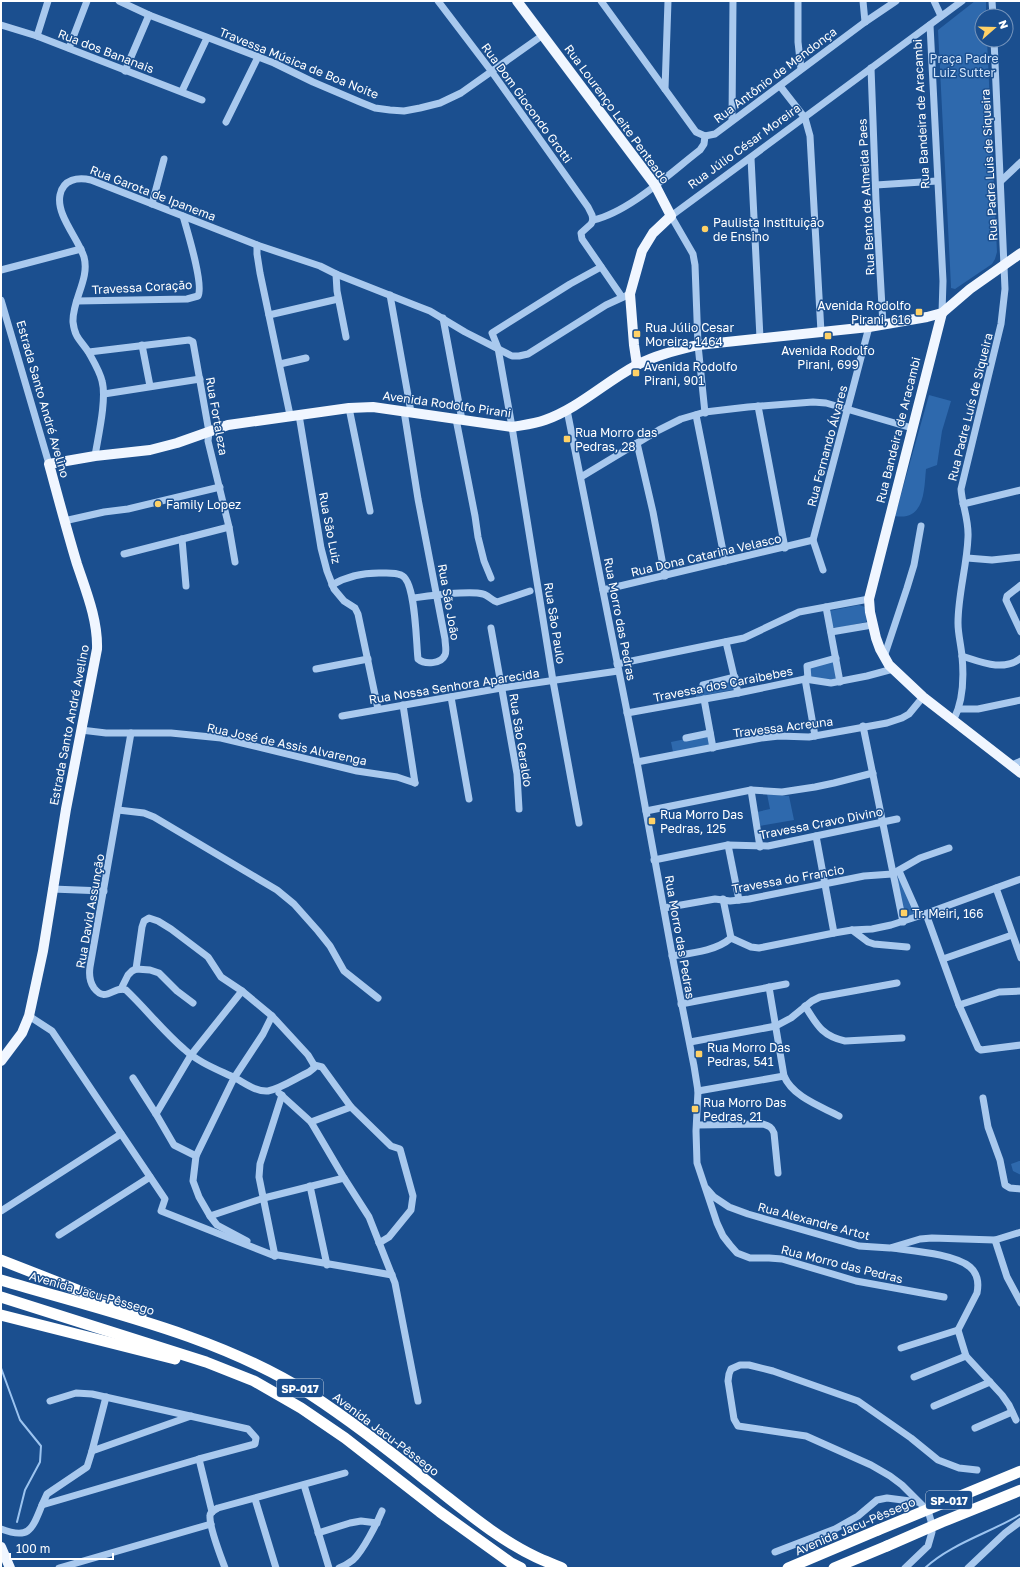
<svg xmlns="http://www.w3.org/2000/svg" width="1022" height="1569" viewBox="0 0 1022 1569" font-family="'Golos Text',sans-serif">
	<rect width="100%" height="100%" fill="#1b4f8f"/>
	<g fill="#2e69ad">
		<path d="M975,1H986V16H982V40H987L997,252L995,259L992,264L955,289L951,288V286L938,30Z"/>
		<path d="M929,395L951,401L942,431L937,465L926,469C924,490 925,521 895,516Z"/>
		<path d="M859,605L865,607L867,619L866,622L837,628L832,627L829,611Z"/>
		<path d="M834,661L838,678L826,681L811,677L808,667Z"/>
		<path d="M734,679L736,689L696,697L694,687Z"/>
		<path d="M710,734L713,744L673,752L671,742Z"/>
		<path d="M767,794L789,796L794,820L759,826L757,812L770,809Z"/>
		<path d="M901,879L915,914L907,917L904,916L894,880Z"/>
		<path d="M1019,1161H1021V1175L1013,1171L1011,1164Z"/>
	</g>
	<g fill="none" stroke-linecap="round" stroke-linejoin="round">
		<g stroke="#9cc4f0" stroke-width="2">
			<path d="M1,1368L20,1420L41,1446L40,1462L25,1490L17,1522"/>
			<path d="M925,1568C950,1544 992,1532 1021,1514"/>
		</g>
		<g stroke="#a9c9ee" stroke-width="7">
			<path d="M119,1L149,15L274,63L313,82L360,102L375,108L390,110L404,111L420,108L440,103L461,93L543,35"/>
			<path d="M438,1L492,72L588,207L592,215L593,220"/>
			<path d="M601,1L696,132L705,136L715,134L865,22L896,1"/>
			<path d="M798,1V42L801,69"/>
			<path d="M863,1L865,22"/>
			<path d="M934,1L941,16"/>
			<path d="M992,1L993,16"/>
			<path d="M1,25L37,36L202,100"/>
			<path d="M930,25L943,281L942,313"/>
			<path d="M37,36L48,1"/>
			<path d="M69,48L87,1"/>
			<path d="M871,68L876,201L883,325"/>
			<path d="M125,71L149,15"/>
			<path d="M780,86L805,118L810,136L821,332"/>
			<path d="M665,89L668,1"/>
			<path d="M182,91L207,38"/>
			<path d="M732,120L733,1"/>
			<path d="M226,122L258,57"/>
			<path d="M751,158L760,338"/>
			<path d="M1001,181L1021,162"/>
			<path d="M876,185L937,181"/>
			<path d="M152,204L164,159"/>
			<path d="M593,220C629,212 670,173 700,150L704,144L705,136"/>
			<path d="M593,220L591,224L581,233L582,239L622,297"/>
			<path d="M257,245V254L260,273L290,415"/>
			<path d="M1,270L81,249"/>
			<path d="M336,274L337,291L346,337"/>
			<path d="M390,295L411,412"/>
			<path d="M1,300L49,464"/>
			<path d="M77,301L187,299L198,296C204,285 187,230 183,216"/>
			<path d="M269,315L338,299"/>
			<path d="M443,318L462,420"/>
			<path d="M142,345L150,386"/>
			<path d="M89,352L189,340L193,342L209,432L208,441L229,527L235,562"/>
			<path d="M280,364L306,358"/>
			<path d="M104,394L200,379"/>
			<path d="M758,406L785,548"/>
			<path d="M349,408L370,511"/>
			<path d="M567,410L637,762L674,965L694,1066L698,1091L696,1131L697,1163L717,1223L723,1236L730,1245L737,1253L750,1258H769L782,1259L856,1281L944,1297"/>
			<path d="M705,413L698,345L695,265L693,254L671,216L962,1"/>
			<path d="M299,415L321,548L327,571L334,589L344,601L355,608L358,614L378,709"/>
			<path d="M696,415L725,561"/>
			<path d="M456,419L475,516L478,537L484,561L491,578"/>
			<path d="M637,443L653,512L665,576"/>
			<path d="M95,456C98,437 107,399 102,381C100,372 94,362 89,353C81,340 75,339 73,322C72,300 90,279 84,257C78,238 56,215 60,195C63,179 78,177 91,180L257,245L320,266L336,274L417,306L430,311L465,332L512,356H519L528,354L606,305L630,294"/>
			<path d="M581,477L659,430L681,419L705,412L748,407L813,402L826,403L912,428"/>
			<path d="M963,504L1021,490"/>
			<path d="M64,521L104,512L128,509L220,487"/>
			<path d="M182,539L186,586"/>
			<path d="M124,554L229,527"/>
			<path d="M967,558L992,560L1021,557"/>
			<path d="M823,570L813,540L869,327"/>
			<path d="M332,585C347,576 363,573 379,573C386,573 395,572 401,575C416,580 416,643 418,659C425,665 441,664 445,655C447,651 445,644 445,639L418,499L404,411"/>
			<path d="M1021,585L1007,596L1006,600L1021,632"/>
			<path d="M603,590L813,540"/>
			<path d="M413,598C429,596 468,590 483,594C488,595 491,600 497,602L530,591"/>
			<path d="M826,607L840,682"/>
			<path d="M491,628L517,774L519,809"/>
			<path d="M831,632L872,625"/>
			<path d="M726,642L738,693"/>
			<path d="M962,656C981,662 1003,672 1021,658"/>
			<path d="M884,657L907,588L914,565L921,526"/>
			<path d="M617,664L744,638L799,612L869,599"/>
			<path d="M316,669L368,659"/>
			<path d="M805,679L815,736"/>
			<path d="M808,679L807,666L836,658"/>
			<path d="M703,685L735,677"/>
			<path d="M451,697L469,799"/>
			<path d="M704,699L713,748"/>
			<path d="M403,705L415,783"/>
			<path d="M959,709H978L1021,700"/>
			<path d="M627,713L738,693L805,679L831,683L867,676L893,669"/>
			<path d="M342,716L501,688L618,671"/>
			<path d="M954,719C963,701 964,677 962,656C961,645 958,634 958,623C958,594 967,566 968,537C969,520 962,505 961,489L1001,324L1005,289L994,40"/>
			<path d="M863,726L903,922"/>
			<path d="M81,730L106,733H171L221,738L357,771L397,777L415,783"/>
			<path d="M131,733L90,967C89,974 89,981 94,988C106,1004 114,985 126,990C146,1009 163,1031 184,1049C199,1063 219,1070 237,1079C246,1084 257,1092 268,1091C282,1088 296,1078 309,1072L314,1068V1065L308,1055L272,1016L263,1034L234,1078L196,1156"/>
			<path d="M686,738L710,733"/>
			<path d="M637,762L761,738L779,736L809,737L887,723L902,718L909,714L923,697"/>
			<path d="M1012,765L1021,761"/>
			<path d="M751,790L760,847"/>
			<path d="M118,810L144,813L154,817L277,890L294,904L318,931L330,946L344,971L378,998"/>
			<path d="M646,811L751,790L782,792L815,787L834,783L873,773"/>
			<path d="M579,823L553,681L512,427L498,348L492,333L570,284L601,267"/>
			<path d="M816,836L834,933"/>
			<path d="M728,845L739,900"/>
			<path d="M654,860L728,845L768,846L897,819"/>
			<path d="M899,871L919,916"/>
			<path d="M996,888L1021,958"/>
			<path d="M52,889L104,891"/>
			<path d="M723,899L731,938"/>
			<path d="M664,908L715,899L730,901L749,899L864,876L892,874L920,858L949,848"/>
			<path d="M926,914L959,1005L978,1048L981,1050L1021,1045"/>
			<path d="M852,930L868,942L874,944L907,947"/>
			<path d="M672,956C692,953 716,951 731,938L751,947L759,948L834,933L852,930L872,929L891,925L919,916L1021,879"/>
			<path d="M943,959L1012,935"/>
			<path d="M136,969L142,927L144,921L149,918L158,921L171,929L208,957L221,977L242,991L191,1055L156,1114"/>
			<path d="M769,987L784,1076C793,1097 820,1106 839,1116"/>
			<path d="M121,989L128,975L132,971L136,969L150,970L159,973L177,991L193,1003"/>
			<path d="M242,991L272,1016"/>
			<path d="M681,1004L786,984"/>
			<path d="M959,1005L999,992L1021,991"/>
			<path d="M805,1006C817,1025 822,1036 845,1041L902,1038"/>
			<path d="M29,1016L52,1031L165,1199L161,1211L275,1256"/>
			<path d="M690,1042L776,1026L791,1018L812,1001L820,997L897,983"/>
			<path d="M133,1078L156,1114L174,1145L196,1156L193,1181L199,1197L210,1216L264,1198L344,1178L369,1217L395,1283L418,1401"/>
			<path d="M698,1091L784,1076"/>
			<path d="M279,1093L311,1122L344,1178"/>
			<path d="M983,1098L988,1127L1000,1160L1005,1185L1010,1188L1021,1189"/>
			<path d="M351,1107L391,1146L400,1149L413,1196L411,1210L389,1237L379,1243"/>
			<path d="M311,1122L351,1107L322,1067L314,1065"/>
			<path d="M697,1125L763,1124C769,1126 772,1127 774,1133L778,1173"/>
			<path d="M310,1186L327,1265"/>
			<path d="M707,1189L714,1197L729,1207L748,1214L859,1246L890,1248L920,1239L932,1238L995,1240L1021,1232"/>
			<path d="M1,1211L121,1134"/>
			<path d="M210,1216L217,1225L247,1241"/>
			<path d="M59,1235L150,1177"/>
			<path d="M995,1240L1007,1277L1021,1303"/>
			<path d="M892,1248C913,1251 955,1254 970,1267C978,1274 979,1283 977,1293L958,1330L966,1356L1002,1395L1009,1405L1016,1420"/>
			<path d="M272,1254L392,1275"/>
			<path d="M275,1256L259,1177L260,1164L282,1095"/>
			<path d="M901,1348L958,1330"/>
			<path d="M914,1377L966,1356"/>
			<path d="M106,1397L92,1451L191,1416"/>
			<path d="M50,1401L76,1393L92,1394L248,1429L256,1438L255,1444L199,1459L212,1512"/>
			<path d="M934,1406L990,1382"/>
			<path d="M975,1428L1012,1412"/>
			<path d="M92,1451L87,1467L47,1494L42,1505L199,1459"/>
			<path d="M304,1485L329,1568"/>
			<path d="M255,1499L276,1568"/>
			<path d="M1,1529C30,1540 32,1529 42,1505"/>
			<path d="M318,1533L350,1523L361,1521L377,1523"/>
			<path d="M775,1552L835,1529L858,1516L877,1500L887,1498L918,1502"/>
			<path d="M59,1568L211,1524"/>
			<path d="M225,1568C221,1557 209,1527 210,1516C210,1512 214,1510 218,1508L345,1473"/>
			<path d="M339,1568C344,1566 349,1563 353,1560C363,1551 377,1523 382,1511"/>
			<path d="M905,1568L928,1546L932,1532L931,1521L929,1514L923,1506L902,1485L890,1476L871,1465L806,1436L738,1426L734,1419L728,1381L729,1374L731,1369L740,1365H749L773,1371L858,1401L911,1438L938,1460L959,1468L977,1470"/>
			<path d="M968,1568L1005,1533L1021,1521"/>
		</g>
		<g stroke="#f0f6ff" stroke-width="10">
			<path d="M517,1L655,185L671,216L653,233L642,251L630,294L634,345L637,365"/>
			<path d="M942,313L869,599L870,612L876,638L880,649L889,665L923,697L1021,773"/>
			<path d="M1,1061L22,1033L29,1016L43,951L66,809L97,649C98,620 86,591 77,564C67,531 58,497 49,464L95,456L150,450L177,443L228,425L349,408L373,407L512,427C523,425 534,424 545,420C579,408 605,382 637,365C656,355 678,350 698,345L869,327L927,317L942,313L970,289L1021,253"/>
			<path d="M1,1547L10,1568"/>
		</g>
		<g stroke="#fff" stroke-width="11">
			<path d="M1,1260L141,1315"/>
			<path d="M1,1280C105,1311 217,1335 310,1394C351,1421 390,1451 428,1482C462,1508 496,1538 536,1557C544,1561 553,1564 562,1568"/>
			<path d="M1,1297L206,1362L254,1381L301,1408L345,1438L440,1512L511,1563L521,1568"/>
			<path d="M1,1315L175,1359"/>
			<path d="M788,1568L878,1530"/>
			<path d="M834,1568L887,1546"/>
		</g>
		<g stroke="#fff" stroke-width="11">
			<path d="M878,1530L1021,1471"/>
			<path d="M887,1546L942,1522L1021,1490"/>
		</g>
	</g>
	<g fill="#ffd166" stroke="#1b4f8f" stroke-width="1.5">
		<circle cx="705" cy="229" r="4"/>
		<rect x="915" y="308" width="8" height="8" rx="2"/>
		<rect x="633" y="330" width="8" height="8" rx="2"/>
		<rect x="824" y="332" width="8" height="8" rx="2"/>
		<rect x="632" y="369" width="8" height="8" rx="2"/>
		<rect x="563" y="435" width="8" height="8" rx="2"/>
		<circle cx="158" cy="504" r="4"/>
		<rect x="648" y="817" width="8" height="8" rx="2"/>
		<rect x="900" y="909" width="8" height="8" rx="2"/>
		<rect x="695" y="1050" width="8" height="8" rx="2"/>
		<rect x="691" y="1105" width="8" height="8" rx="2"/>
	</g>
	<g text-anchor="middle" dominant-baseline="central" stroke-width="3" stroke-linejoin="round" paint-order="stroke">
		<g fill="#1b4f8f" stroke="#bbcadd" stroke-width="1">
			<rect x="277" y="1379" width="46" height="18" rx="3"/>
			<rect x="926" y="1491" width="46" height="18" rx="3"/>
		</g>
		<g font-size="11" font-weight="bold" fill="#fff">
			<text x="300" y="1388">SP-017</text>
			<text x="949" y="1500">SP-017</text>
		</g>
		<g font-size="12" fill="#fff" stroke="#1b4f8f">
			<text transform="translate(106 51) rotate(21)">Rua dos Bananais</text>
			<text transform="translate(299 63) rotate(22)">Travessa Música de Boa Noite</text>
			<text transform="translate(775 75) rotate(-37)">Rua Antônio de Mendonça</text>
			<text transform="translate(527 103) rotate(54)">Rua Dom Giocondo Grotti</text>
			<text transform="translate(617 114) rotate(54)">Rua Lourenço Leite Penteado</text>
			<text transform="translate(921 114) rotate(-93)">Rua Bandeira de Aracambi</text>
			<text transform="translate(744 146) rotate(-36)">Rua Júlio César Moreira</text>
			<text transform="translate(989 165) rotate(-93)">Rua Padre Luis de Siqueira</text>
			<text transform="translate(153 193) rotate(21)">Rua Garota de Ipanema</text>
			<text transform="translate(866 197) rotate(-93)">Rua Bento de Almeida Paes</text>
			<text transform="translate(142 287) rotate(-3)">Travessa Coração</text>
			<text transform="translate(43 399) rotate(74)">Estrada Santo André Avelino</text>
			<text transform="translate(447 404) rotate(8)">Avenida Rodolfo Pirani</text>
			<text transform="translate(970 407) rotate(-76)">Rua Padre Luís de Siqueira</text>
			<text transform="translate(217 416) rotate(80)">Rua Fortaleza</text>
			<text transform="translate(898 430) rotate(-76)">Rua Bandeira de Aracambi</text>
			<text transform="translate(827 446) rotate(-75)">Rua Fernando Álvares</text>
			<text transform="translate(330 528) rotate(79)">Rua São Luiz</text>
			<text transform="translate(706 555) rotate(-13)">Rua Dona Catarina Velasco</text>
			<text transform="translate(449 602) rotate(80)">Rua São João</text>
			<text transform="translate(620 619) rotate(79)">Rua Morro das Pedras</text>
			<text transform="translate(555 623) rotate(81)">Rua São Paulo</text>
			<text transform="translate(723 684) rotate(-11)">Travessa dos Caraibebes</text>
			<text transform="translate(454 686) rotate(-9)">Rua Nossa Senhora Aparecida</text>
			<text transform="translate(69 725) rotate(-79)">Estrada Santo André Avelino</text>
			<text transform="translate(783 727) rotate(-7)">Travessa Acreuna</text>
			<text transform="translate(521 740) rotate(81)">Rua São Geraldo</text>
			<text transform="translate(287 744) rotate(12)">Rua José de Assis Alvarenga</text>
			<text transform="translate(821 823) rotate(-11)">Travessa Cravo Divino</text>
			<text transform="translate(788 879) rotate(-10)">Travessa do Francio</text>
			<text transform="translate(90 911) rotate(-80)">Rua David Assunção</text>
			<text transform="translate(680 937) rotate(80)">Rua Morro das Pedras</text>
			<text transform="translate(814 1221) rotate(15)">Rua Alexandre Artot</text>
			<text transform="translate(842 1264) rotate(14)">Rua Morro das Pedras</text>
			<text transform="translate(92 1293) rotate(16)">Avenida Jacu-Pêssego</text>
			<text transform="translate(386 1434) rotate(37)">Avenida Jacu-Pêssego</text>
			<text transform="translate(855 1526) rotate(-23)">Avenida Jacu-Pêssego</text>
		</g>
		<g font-size="12" fill="#cfe3fa" stroke="#1b4f8f">
			<text x="964" y="58">Praça Padre<tspan x="964" dy="14">Luiz Sutter</tspan></text>
		</g>
		<g font-size="12" fill="#fff" stroke="#1b4f8f" text-anchor="start">
			<text x="713" y="222">Paulista Instituição<tspan x="713" dy="14">de Ensino</tspan></text>
			<text x="911" y="305" text-anchor="end">Avenida Rodolfo<tspan x="911" dy="14">Pirani, 616</tspan></text>
			<text x="645" y="327">Rua Júlio Cesar<tspan x="645" dy="14">Moreira, 1464</tspan></text>
			<text x="828" y="350" text-anchor="middle">Avenida Rodolfo<tspan x="828" dy="14">Pirani, 699</tspan></text>
			<text x="644" y="366">Avenida Rodolfo<tspan x="644" dy="14">Pirani, 901</tspan></text>
			<text x="575" y="432">Rua Morro das<tspan x="575" dy="14">Pedras, 28</tspan></text>
			<text x="166" y="504">Family Lopez</text>
			<text x="660" y="814">Rua Morro Das<tspan x="660" dy="14">Pedras, 125</tspan></text>
			<text x="912" y="913">Tr. Meiri, 166</text>
			<text x="707" y="1047">Rua Morro Das<tspan x="707" dy="14">Pedras, 541</tspan></text>
			<text x="703" y="1102">Rua Morro Das<tspan x="703" dy="14">Pedras, 21</tspan></text>
		</g>
	</g>
	<rect width="1022" height="1569" fill="none" stroke="#ffffff" stroke-width="4"/>
	<g transform="translate(994 28) rotate(70)"><circle r="19" fill="#1b4f8f" stroke="#7695bc"/>
	<path d="M0-3L7 15L0 10L-7 15Z" fill="#ffd166"/>
	<text y="-6" font-size="11" font-weight="bold" text-anchor="middle" fill="#ffffff">N</text>
	</g>
	<path d="M10 1553v6h103v-6" fill="none" stroke="#ffffff" stroke-width="2"/>
	<text x="16" y="1553" font-size="12" fill="#ffffff" stroke="#1b4f8f" stroke-width="3" paint-order="stroke">100 m</text>
</svg>
